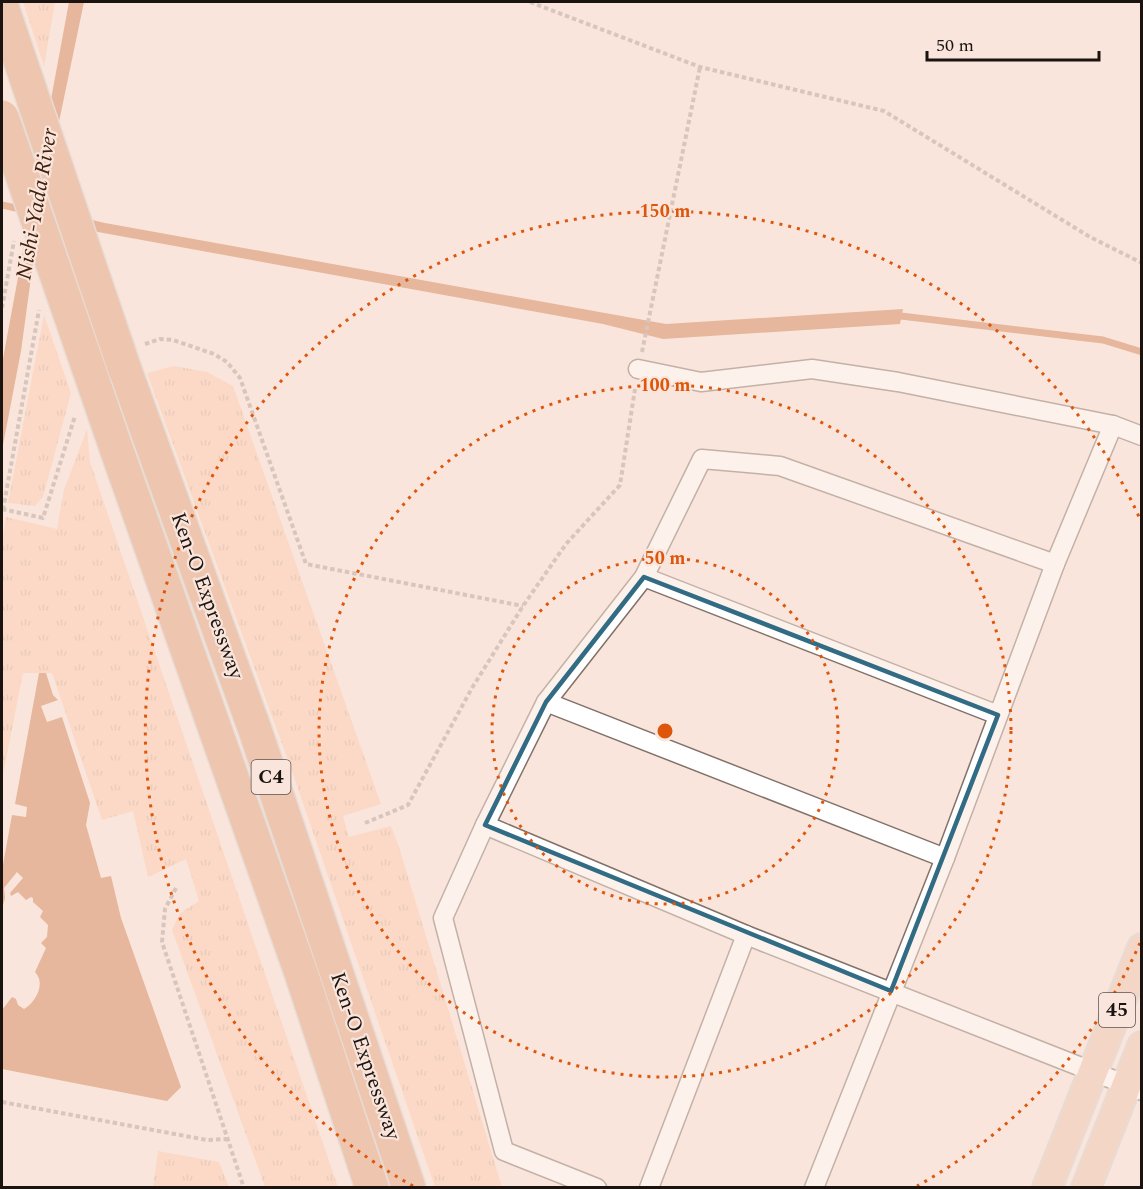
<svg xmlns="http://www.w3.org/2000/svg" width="1143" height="1189" viewBox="0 0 1143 1189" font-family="Spectral,serif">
	<defs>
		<pattern id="grass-tufts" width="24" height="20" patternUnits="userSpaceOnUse" patternTransform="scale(1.5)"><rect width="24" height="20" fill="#fdcaae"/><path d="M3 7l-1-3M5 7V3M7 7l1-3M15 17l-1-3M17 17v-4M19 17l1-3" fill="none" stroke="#d8ad95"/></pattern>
	</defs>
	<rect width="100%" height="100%" fill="#f9e5db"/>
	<g fill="url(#grass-tufts)">
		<path d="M23,2H55L44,66Z"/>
		<path d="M44,315L71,393L43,497L35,506L8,503Z"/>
		<path d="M174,366L207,372L233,386L381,804L343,816L349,837L391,826L399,847L502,1187H435L293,774L147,373Z"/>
		<path d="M87,429L90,462L338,1187H265L172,930L180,913L199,901L186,859L148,877L133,811L102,820L52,673H23L2,780V542L6,517L57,529L64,490Z"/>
		<path d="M158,1151L219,1162L229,1187H153Z"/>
	</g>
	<g fill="#ce7e50">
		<path d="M69,2H84L41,208L105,223L666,324L903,309L900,324L663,339L603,324L98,232L39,219L21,351L2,450V364Z"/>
		<path d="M39,673H46L53,695L58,700L41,706L47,722L62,717L90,803L86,825L101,878L111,876L121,918L181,1087L167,1101L2,1069V1010L12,997L16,999L18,1005L24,1009C36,1002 46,983 35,972L46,948L41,943L47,937L48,925L40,917L43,911L33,902V898L31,897L26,900L18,892L11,896L10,893L23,878L17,872L4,888L5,898L2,909V870L12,815L26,817L27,807L15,804Z"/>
	</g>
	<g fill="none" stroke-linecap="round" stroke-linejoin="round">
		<g stroke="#ce7e50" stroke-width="7">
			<path d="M2,205L25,210"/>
			<path d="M892,317L901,316L1103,340L1142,352"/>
		</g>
		<g stroke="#827168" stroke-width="21">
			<g id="minor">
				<path d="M638,369L701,382L812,369L898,382L1113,425L1142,436"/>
				<path d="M1055,564L780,466L702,459L644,577L546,702L485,825L746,935L1142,1091"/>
				<path d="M644,577L998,715"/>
				<path d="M546,702L945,858"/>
				<path d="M485,825L443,918L504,1151L597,1188"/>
				<path d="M649,1188L746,935"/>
				<path d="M814,1188L945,858L1055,564L1113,425"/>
			</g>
		</g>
		<g stroke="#d1d0cf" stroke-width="32">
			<g id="primary">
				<path d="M1047,1188L1142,948"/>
				<path d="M1086,1188L1142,1046"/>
			</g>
		</g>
		<g stroke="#d1d0cf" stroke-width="36">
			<g id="motorway">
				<path d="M125,370L255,730L409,1188"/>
				<path d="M116,448L301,973L372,1188"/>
			</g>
		</g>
		<g stroke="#af9f97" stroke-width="4" stroke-dasharray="4.5 3" stroke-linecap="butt">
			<path d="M530,2L700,67L884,111L1090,237L1142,263"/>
			<path d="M2,308L14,241"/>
			<path d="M145,344L160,339L173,340L214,354L227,362L240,378L306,564L523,606"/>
			<path d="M642,352L700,67"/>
			<path d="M2,509L43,518L75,416"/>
			<path d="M3,510L39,310"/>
			<path d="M365,823L408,805L472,688L523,606L566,544L620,485L635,389"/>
			<path d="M176,888L165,909L162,942L244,1188"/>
			<path d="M2,1102L207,1140L228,1139"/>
		</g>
		<use href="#minor" stroke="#fff" stroke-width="18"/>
		<use href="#primary" stroke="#ecc4ae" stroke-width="28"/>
		<use href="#motorway" stroke="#e09d78" stroke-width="33"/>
		<g stroke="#d1d0cf" stroke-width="36" stroke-linecap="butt">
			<g id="motorway-bridge">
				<path d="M2,7L125,370"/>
				<path d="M2,117L116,448"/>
			</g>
		</g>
		<use href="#motorway-bridge" stroke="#e09d78" stroke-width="33"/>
	</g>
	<path d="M0 0H1143V1189H0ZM644,577L998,715L891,991L485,825L546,702Z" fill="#f9e5db" fill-opacity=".55" fill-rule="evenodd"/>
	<path fill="none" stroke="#326b84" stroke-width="4.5" stroke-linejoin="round" d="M644,577L998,715L891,991L485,825L546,702Z"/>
	<g fill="none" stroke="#de560c" stroke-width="3" stroke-dasharray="3 6">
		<circle cx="665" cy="731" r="173"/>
		<circle cx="665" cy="731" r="346"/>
		<path d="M1140 943A520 520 0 0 1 917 1186M413 1186A520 520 0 1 1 1140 519"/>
	</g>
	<g text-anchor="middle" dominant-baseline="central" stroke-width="4.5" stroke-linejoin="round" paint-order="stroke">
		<g fill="#f9e5db" stroke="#5d524d" stroke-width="1.5">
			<rect x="251.5" y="760" width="39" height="34" rx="4.5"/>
			<rect x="1099" y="993" width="36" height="34" rx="4.5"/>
		</g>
		<g font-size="20" font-weight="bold" fill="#1a1310">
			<text x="271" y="777">C4</text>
			<text x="1117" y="1010">45</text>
		</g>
		<g font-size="21" fill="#1a1310" stroke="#f9e5db">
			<text transform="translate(207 596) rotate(70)">Ken-O Expressway</text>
			<text transform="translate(365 1056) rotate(71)">Ken-O Expressway</text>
		</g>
		<g font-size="22" font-style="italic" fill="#41200c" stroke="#f9e5db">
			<text transform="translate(37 204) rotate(-80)">Nishi-Yada River</text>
		</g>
	</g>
	<circle cx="665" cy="731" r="9" fill="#de560c" stroke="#f9e5db" stroke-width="3"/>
	<g font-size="18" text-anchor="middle" font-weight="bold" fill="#de560c" stroke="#f9e5db" stroke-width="4.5" stroke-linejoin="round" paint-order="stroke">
		<text x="665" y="217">150 m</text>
		<text x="665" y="391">100 m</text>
		<text x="665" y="564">50 m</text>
	</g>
	<rect width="1143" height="1189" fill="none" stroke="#1a1310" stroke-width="6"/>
	<path d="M927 51v9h172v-9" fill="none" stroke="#1a1310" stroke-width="3"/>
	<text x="936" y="51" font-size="18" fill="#1a1310" stroke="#f9e5db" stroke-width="4.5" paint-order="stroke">50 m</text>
</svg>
